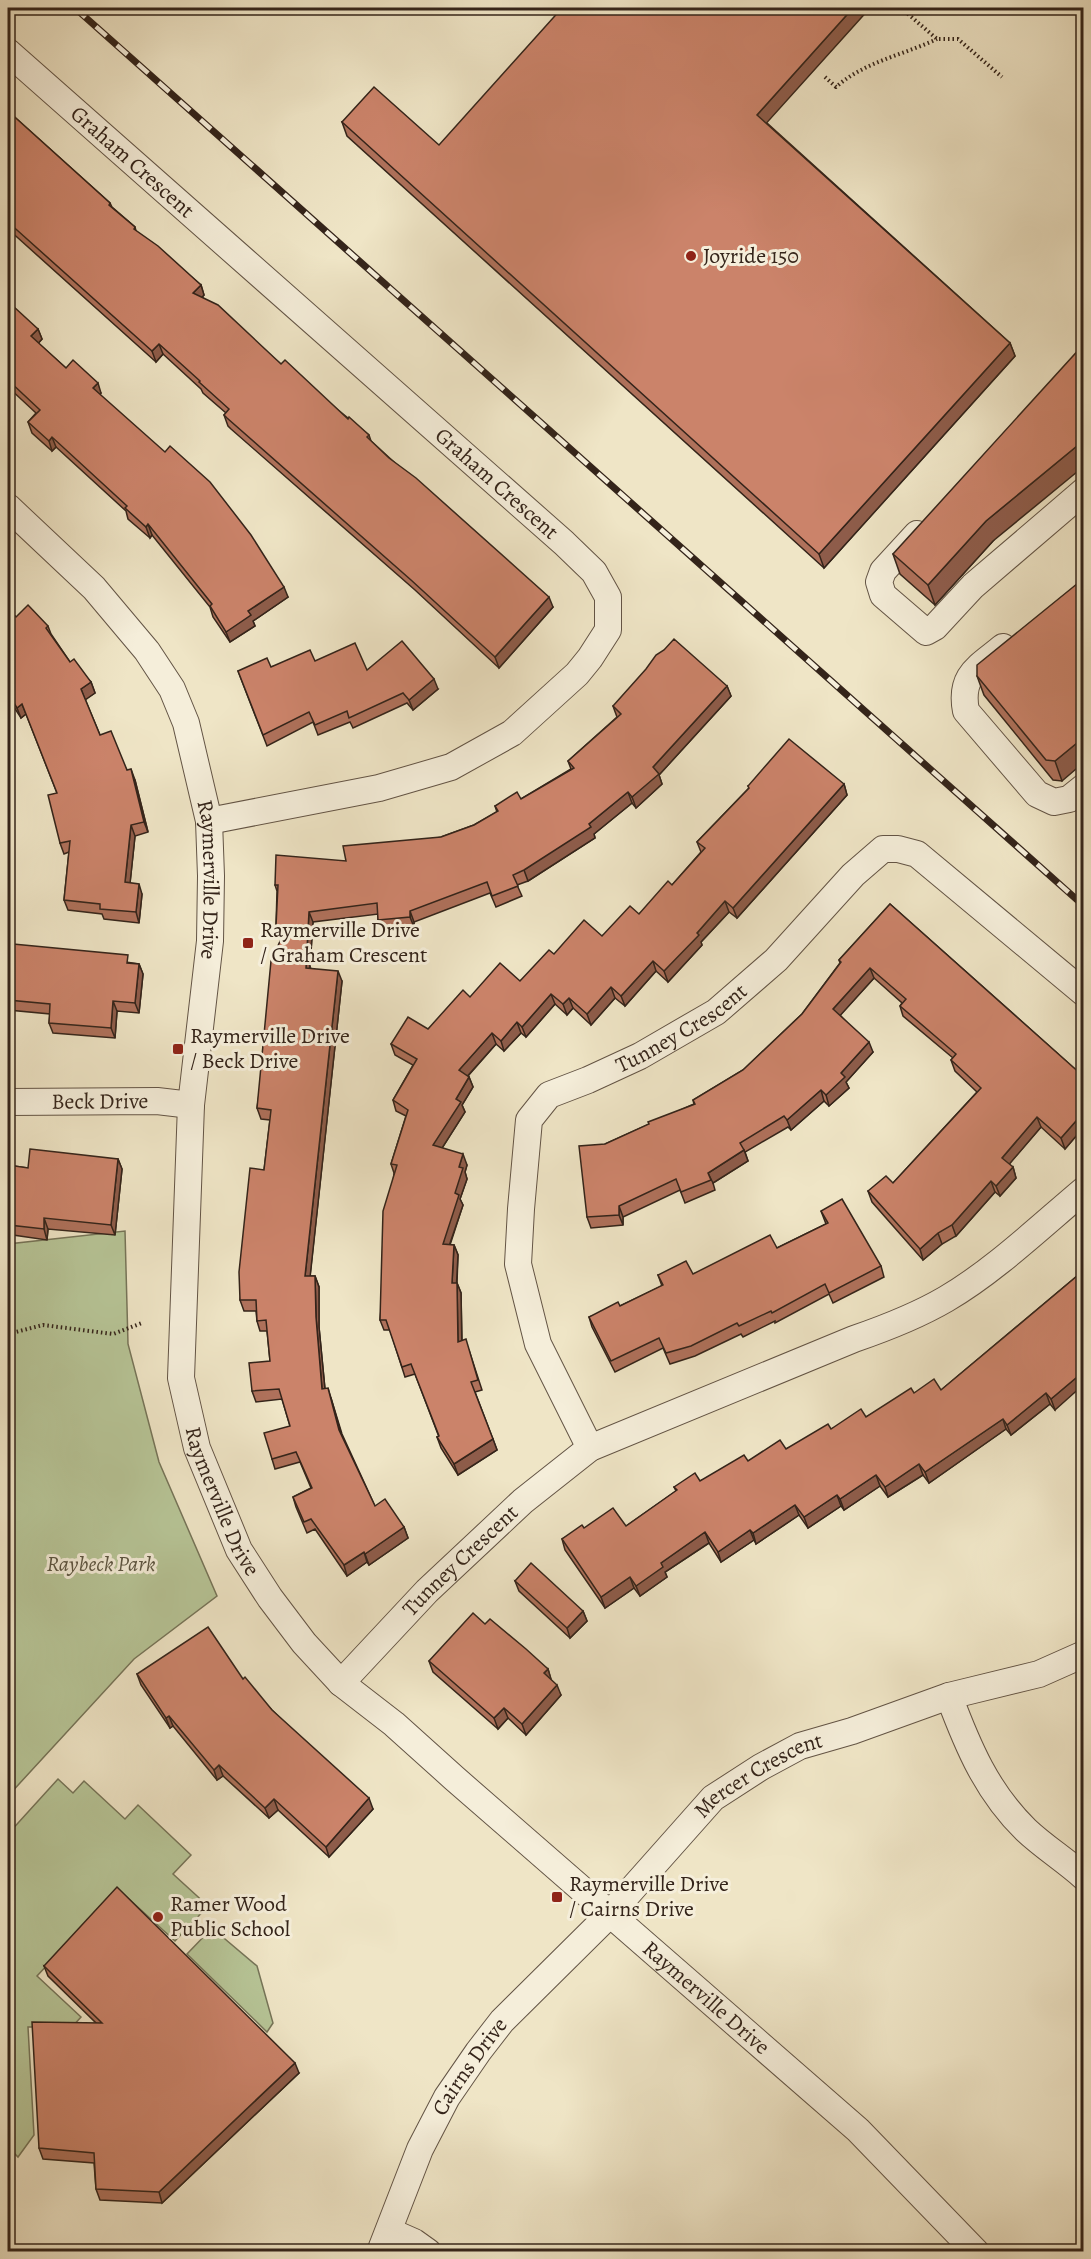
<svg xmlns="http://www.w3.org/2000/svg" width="1091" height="2259" viewBox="0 0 1091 2259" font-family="Alegreya,serif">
	<rect width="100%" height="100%" fill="#efe5c6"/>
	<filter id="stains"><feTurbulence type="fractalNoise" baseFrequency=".00333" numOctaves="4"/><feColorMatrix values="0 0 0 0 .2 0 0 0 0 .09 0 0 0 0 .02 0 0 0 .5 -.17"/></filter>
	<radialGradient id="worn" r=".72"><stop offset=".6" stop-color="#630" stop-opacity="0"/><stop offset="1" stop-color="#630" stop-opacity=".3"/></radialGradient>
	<g fill="#b7c597" stroke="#767458" stroke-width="1.5">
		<path d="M125,1231L128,1344L159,1462L217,1596L134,1659L8,1796V1244Z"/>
		<path d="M58,1779L73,1793L84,1781L125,1819L138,1805L191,1855L173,1874L208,1906L175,1941L118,1889L37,1976L81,2017L72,2027H28L34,2135L18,2157L8,2147V1834Z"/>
		<path d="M212,1928L257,1966L273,2023L267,2032L187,1954Z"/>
	</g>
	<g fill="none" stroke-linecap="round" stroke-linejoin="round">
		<g stroke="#635445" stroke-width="28">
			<g id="minor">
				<path id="s1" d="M8,52L564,543L594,572L608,597V630L590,658L577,674L512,733L451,767L379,788L209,821"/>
				<path id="s2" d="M8,507L94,588L147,651L172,689L186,723L209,821L211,876L210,941L191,1105L181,1378L197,1448L239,1550L270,1598L304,1643L341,1683L394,1724L454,1778L858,2130L976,2252"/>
				<path d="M917,534L883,571L879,582L883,595L926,632L935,627L973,586L1084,491"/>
				<path d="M1003,647C979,667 959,675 966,711L1037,794L1054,802L1069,799L1084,787"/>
				<path id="s3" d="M8,1102L157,1101L191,1105"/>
				<path id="s4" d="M590,1448L538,1344L518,1264L521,1209L529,1120L549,1095L588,1080L640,1056L716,1012L776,960L853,875L883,849H898L917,854L1084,993"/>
				<path id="s5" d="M341,1683L427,1591L523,1501L590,1448L854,1339C886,1328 917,1316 946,1299C994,1271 1041,1226 1084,1190"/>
				<path d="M949,1696C968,1747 987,1792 1026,1830C1044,1847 1065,1860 1084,1877"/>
				<path d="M389,2231L414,2242L428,2252"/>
				<path id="s6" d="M380,2252L420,2149L447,2097L478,2052L502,2021L610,1914L713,1798L761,1767L800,1746L852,1731L949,1696L1039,1674L1084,1654"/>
			</g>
		</g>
		<g stroke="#34241a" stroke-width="4" stroke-dasharray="1.5 3" stroke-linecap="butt">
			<path d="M901,8L937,39H958L1002,77"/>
			<path d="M825,77L836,87C864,62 903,55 937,39"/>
			<path d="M8,1334L43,1325L113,1334L142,1323"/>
		</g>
		<use href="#minor" stroke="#f5eeda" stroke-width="26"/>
		<g stroke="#34241a" stroke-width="7">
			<path id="rail" d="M75,8L1084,906"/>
		</g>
		<use href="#rail" stroke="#f5eeda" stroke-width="4.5" stroke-dasharray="14" stroke-linecap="butt"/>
	</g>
	<g fill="#af715b" stroke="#34241a" stroke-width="1.5">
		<path d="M8,111L110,203L112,207L135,227L136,231L201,285L204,295L202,297L281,364L369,435L371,441L553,607L499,668L415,590L231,429L228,426L224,415L226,413L203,393L201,389L163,354L156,362L8,229Z"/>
		<path d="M342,122L439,145L767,123L1010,343L1015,356L824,568L347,136Z"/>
		<path d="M8,312L38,329L42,339L38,343L66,368L101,393L100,395L288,597L253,621L255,626L230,642L213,617L210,607L152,535L150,538L128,519L126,511L56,447L52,451L32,433L28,422L36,413L8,387Z"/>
		<path d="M993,541L935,605L900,574L893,554Z"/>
		<path d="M1083,579L1062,781L1053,780L984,695L977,676Z"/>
		<path d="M8,609L16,617L48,626L51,634L70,662L91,682L95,693L85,699L100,735L135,780L148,832L135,836L130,883L142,894L139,923L104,919L102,914L68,910L64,900L69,852L64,854L60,843L57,793L26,714L21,718L8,698Z"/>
		<path d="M315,661L367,670L438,689L413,710L407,703L353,728L350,722L318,735L313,722L267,746L238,671Z"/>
		<path d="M727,686L731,696L659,775L662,784L636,808L632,803L594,834L595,838L528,881L517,885L522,896L496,907L490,893L414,922V927L382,930L378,920V914L313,922L310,968L342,981L310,1276H315L319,1287V1327L325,1389L331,1398L342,1434L375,1506L404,1527L408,1538L369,1565L367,1562L347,1576L315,1529L307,1533L296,1507L293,1497L311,1488L300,1462L275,1469L272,1459L290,1426L282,1399L256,1402L252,1391L270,1361L267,1331H260L257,1321L256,1311H244L240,1300L264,1170L270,1120L261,1119L257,1108L282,936H280L276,926L277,891L275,885L346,861L441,837L474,825L497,812L495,806L521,799L571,769L568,761L617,717L613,706Z"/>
		<path d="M844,784L847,795L737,918L729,912L701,942L702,945L668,982L656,971L625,1006L615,998L591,1025L573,1008L567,1015L555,1004L526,1037L521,1033L504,1051L496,1044L468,1076L469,1077L473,1087L462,1105L465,1112L442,1148L467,1165L465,1172L467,1179L460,1199L463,1205L450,1245H454L458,1255L457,1283L461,1293L462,1341L469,1350L482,1390L475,1392L497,1450L458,1475L441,1448L437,1437H439L415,1374L405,1377L390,1330H384L380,1320L394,1173L391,1164L406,1116L396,1111L393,1100L413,1065L395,1055L391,1044L428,1029L470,997L520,981L554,954L602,936L639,914L672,885L701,852L697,842L749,788L748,786Z"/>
		<path d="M890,904L1083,1076V1128L1065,1149L1041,1127L1009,1164L1013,1167L1016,1178L1000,1196L995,1192L956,1236L942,1244L923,1260L872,1202L868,1191L893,1183L977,1092L955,1071L951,1060L953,1058L903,1016L900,1006L902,1003L874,978L840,1015L873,1052L846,1082L849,1088L829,1106L824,1101L791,1130L788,1127L745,1152L748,1161L713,1183L715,1190L685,1203L680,1190L623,1217V1225L591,1228L587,1217L605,1144L694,1104L693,1100L743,1070L802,1014L840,963L839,960Z"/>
		<path d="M8,945L139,964L143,974L139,1013L117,1011L115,1038L53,1033L49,1023L50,1014L8,1010Z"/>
		<path d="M118,1159L122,1169L115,1235L48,1229L47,1240L13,1235L11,1230H8V1165L28,1168Z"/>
		<path d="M821,1211L881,1266L884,1277L833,1303L829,1294L775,1323V1321L743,1337L741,1334L695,1356L670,1364L663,1348L615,1372L592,1327L589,1317L620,1306L662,1286L658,1275L693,1274L777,1248L826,1224Z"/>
		<path d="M1083,1271L1055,1410L1050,1404L1011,1435L1006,1429L929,1483L923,1475L888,1497L880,1486L844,1510L841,1506L808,1528L799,1515L756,1544L754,1540L721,1562L709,1543L665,1572L667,1577L640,1596L634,1588L605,1608L565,1550L562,1539L584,1528L626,1526L676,1491L674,1487L700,1481L748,1461L786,1449L831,1429L866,1417L914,1393L941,1390Z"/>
		<path d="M515,1581L583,1611L587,1621L570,1638L519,1591Z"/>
		<path d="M485,1624L548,1669L551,1680L561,1695L526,1735L508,1718L498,1729L433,1672L429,1661Z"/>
		<path d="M137,1674L243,1679L272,1710L373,1809L329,1857L278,1810L269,1818L223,1776L217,1780L173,1726L170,1728L141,1685Z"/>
		<path d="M44,1966L299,2073L162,2203L100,2200L96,2189L94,2163L43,2159L39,2148L96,2023L48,1976Z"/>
	</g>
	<g fill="#8e5c4a" stroke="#34241a" stroke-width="1.5">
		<path d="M853,8H870L762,128L757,115Z"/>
		<path d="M201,285L204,295L197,303L193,293Z"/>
		<path d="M38,329L42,339L35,347L31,336Z"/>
		<path d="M1010,343L1015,356L824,568L819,554Z"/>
		<path d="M159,344L163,354L156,362L152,351Z"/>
		<path d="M98,383L101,393L96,399L93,388Z"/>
		<path d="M52,437L56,447L52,451L49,441Z"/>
		<path d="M1083,441V467L993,541L935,605L928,585L986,521Z"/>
		<path d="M148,524L152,535L150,538L146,527Z"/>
		<path d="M284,587L288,597L253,621L255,626L230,642L226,632L248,611Z"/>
		<path d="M549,597L553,607L499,668L495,657Z"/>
		<path d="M434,679L438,689L413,710L409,700Z"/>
		<path d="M91,682L95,693L85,700L81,689Z"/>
		<path d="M727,686L731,696L659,775L662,784L636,808L632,797L653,767Z"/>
		<path d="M22,704L26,714L21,718L17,708Z"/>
		<path d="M1083,738V763L1062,781L1055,761Z"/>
		<path d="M131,769L135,780L148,832L144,822Z"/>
		<path d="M844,784L847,795L737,918L733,908Z"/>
		<path d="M628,792L632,803L594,834L595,838L528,881L524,870L589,824Z"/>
		<path d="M131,825L135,836L129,893L125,882Z"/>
		<path d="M139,884L142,894L139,923L136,912Z"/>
		<path d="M725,901L729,912L701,942L702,945L668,982L664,971L697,933Z"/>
		<path d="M410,911L414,922V927L410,917Z"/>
		<path d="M309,912L313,922L309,978L306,968Z"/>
		<path d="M653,961L656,971L625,1006L621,996Z"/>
		<path d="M139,964L143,974L139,1013L135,1003Z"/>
		<path d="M870,968L874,978L837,1019L833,1009Z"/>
		<path d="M338,971L342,981L309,1287L305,1276Z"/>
		<path d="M611,987L615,998L591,1025L587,1014Z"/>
		<path d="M551,994L555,1004L526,1037L522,1027Z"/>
		<path d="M569,998L573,1008L567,1015L563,1004Z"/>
		<path d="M113,1001L117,1011L115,1038L111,1028Z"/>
		<path d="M517,1022L521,1033L504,1051L501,1041Z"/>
		<path d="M492,1033L496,1044L463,1081L459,1070Z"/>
		<path d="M869,1042L873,1052L846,1082L849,1088L829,1106L826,1095L841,1073Z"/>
		<path d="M469,1077L473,1087L462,1105L465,1112L437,1156L433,1145L456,1099Z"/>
		<path d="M821,1090L824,1101L791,1130L787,1120Z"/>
		<path d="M1083,1113V1128L1065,1149L1061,1138Z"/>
		<path d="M1037,1117L1041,1127L1006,1168L1002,1158Z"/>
		<path d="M744,1150L748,1161L713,1183L708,1173Z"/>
		<path d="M463,1154L467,1165L465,1172L467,1179L460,1199L463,1205L446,1255L443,1244L459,1167Z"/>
		<path d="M118,1159L122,1169L115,1235L111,1225Z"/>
		<path d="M1013,1167L1016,1178L1000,1196L996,1186Z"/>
		<path d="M991,1181L995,1192L956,1236L952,1225Z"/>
		<path d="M619,1206L623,1217V1225L619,1215Z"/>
		<path d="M44,1218L48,1229L47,1240L44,1229Z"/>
		<path d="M938,1233L942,1244L923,1260L920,1249Z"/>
		<path d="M454,1245L458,1255L456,1293L452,1283Z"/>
		<path d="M315,1276L319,1287V1327L326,1400L322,1389L316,1317Z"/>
		<path d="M457,1283L461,1293L462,1352L458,1342Z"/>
		<path d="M1083,1372V1385L1055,1410L1051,1399Z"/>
		<path d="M328,1388L331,1398L343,1440L339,1430Z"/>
		<path d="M1046,1393L1050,1404L1011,1435L1007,1425Z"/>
		<path d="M1003,1419L1006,1429L929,1483L925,1472Z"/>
		<path d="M493,1439L497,1450L458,1475L454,1464Z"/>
		<path d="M919,1464L923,1475L888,1497L885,1487Z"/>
		<path d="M876,1475L880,1486L844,1510L840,1499Z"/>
		<path d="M837,1495L841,1506L808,1528L804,1517Z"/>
		<path d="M795,1505L799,1515L756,1544L753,1533Z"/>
		<path d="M404,1527L408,1538L369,1565L365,1554Z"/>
		<path d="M750,1530L754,1540L721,1562L718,1552Z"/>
		<path d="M705,1532L709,1543L665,1572L667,1577L640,1596L636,1586L661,1563Z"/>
		<path d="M364,1552L367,1562L347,1576L344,1565Z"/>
		<path d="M630,1577L634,1588L605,1608L601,1597Z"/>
		<path d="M583,1611L587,1621L570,1638L567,1628Z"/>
		<path d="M548,1669L551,1679L548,1684L544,1673Z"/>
		<path d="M557,1685L561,1695L526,1735L522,1724Z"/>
		<path d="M504,1708L508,1718L498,1729L494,1718Z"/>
		<path d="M169,1716L173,1726L170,1728L166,1718Z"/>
		<path d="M219,1765L223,1776L217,1780L214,1770Z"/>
		<path d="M369,1798L373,1809L329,1857L326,1847Z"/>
		<path d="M274,1799L278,1810L269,1818L265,1808Z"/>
		<path d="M295,2063L299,2073L162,2203L159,2192Z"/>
	</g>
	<g fill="#cb836a" stroke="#34241a" stroke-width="1.5">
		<path d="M562,8H853L757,115L1010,343L819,554L342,122L374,87L439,145Z"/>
		<path d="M8,111L110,203L109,205L135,227L134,229L158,246L201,285L193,293L218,305L281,364L285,360L348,419L349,417L369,435L367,437L389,458L416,478L549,597L495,657L411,580L227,418L224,415L229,409L199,382L200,381L159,344L152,351L8,222Z"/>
		<path d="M13,306L38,329L31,336L66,368L73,360L98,383L93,388L165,452L170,446L210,482L251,535L284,587L248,611L251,615L226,632L210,606L212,604L148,524L146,527L125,508L127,506L52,437L49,441L28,422L40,410L8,380V312Z"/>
		<path d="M1083,345V441L986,521L928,585L893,554Z"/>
		<path d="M1083,579V738L1055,761L1046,760L977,676V665Z"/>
		<path d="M28,605L48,626L46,628L70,662L74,659L91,682L81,689L100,735L111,731L127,770L131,769L144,822L131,825L125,882L139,884L136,912L100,909V904L64,900L70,841L60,843L48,795L57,793L22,704L17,708L8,693V609L16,617Z"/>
		<path d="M674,639L727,686L653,767L659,774L632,797L628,792L589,824L591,827L524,870L513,875L518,886L492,896L487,882L410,911V917L378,920L377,903L309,912L306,968L338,971L305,1276H315L316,1317L322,1389L328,1388L339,1430L375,1506L385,1499L404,1527L365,1554L364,1552L344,1565L311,1519L304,1522L293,1497L312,1488L296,1452L272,1459L264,1433L290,1426L279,1389L252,1391L249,1363L270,1361L266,1320L257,1321L256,1300H240L239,1272L250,1168L264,1170L271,1110L257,1108L271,961L287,926H276L278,885H275L276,855L346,861L343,846L441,837L474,825L498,811L495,806L517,792L521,799L574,768L568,761L621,714L613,706L646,669L656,655L664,650Z"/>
		<path d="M402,641L434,679L409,700L403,693L349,718L347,711L315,725L309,712L263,735L238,671L267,658L271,667L310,650L315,661L355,643L367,670Z"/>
		<path d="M789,739L844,784L733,908L725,901L697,933L699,935L664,971L653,961L621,996L611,987L587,1014L569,998L563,1004L551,994L522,1027L517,1022L501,1041L492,1033L459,1070L469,1077L456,1099L461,1102L433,1145L463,1154L459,1167L463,1168L455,1193L459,1195L443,1244L454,1245L452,1283H457L458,1342L466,1339L478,1380L471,1382L493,1439L454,1464L437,1437L439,1436L411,1364L402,1367L386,1320H380L383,1211L397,1165L391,1164L408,1110L393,1100L417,1059L391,1044L408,1017L428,1029L463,990L470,997L500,963L520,981L549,950L554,954L584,920L602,936L630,906L639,914L668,881L672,885L705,848L697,842L749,788L748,786Z"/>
		<path d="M890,904L1083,1076V1113L1061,1138L1037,1117L1002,1158L1013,1167L996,1186L991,1181L952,1225L938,1233L920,1249L868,1191L886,1176L893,1183L981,1088L951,1060L956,1054L900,1006L906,999L870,968L833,1009L869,1042L841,1073L845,1077L826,1095L821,1090L787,1120L784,1116L740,1143L744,1150L708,1173L711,1180L681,1192L676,1179L619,1206V1215L587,1217L579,1146L605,1144L649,1124L648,1122L695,1104L693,1100L743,1070L802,1014L841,962L839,960Z"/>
		<path d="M13,944L128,955L127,963L139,964L135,1003L113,1001L111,1028L49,1023L50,1004L8,1000V945Z"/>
		<path d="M30,1149L118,1159L111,1225L44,1218V1229L9,1225L10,1219H8V1165L28,1168Z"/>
		<path d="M842,1199L881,1266L829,1293L825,1284L772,1313L771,1311L739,1326L737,1323L691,1346L666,1353L659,1338L611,1361L589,1317L618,1302L620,1306L663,1285L658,1275L686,1261L693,1274L770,1235L777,1248L828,1223L821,1211Z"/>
		<path d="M1083,1271V1372L1051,1399L1046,1393L1007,1425L1003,1419L925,1472L919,1464L885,1487L876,1475L840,1499L837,1495L804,1517L795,1505L753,1533L750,1530L718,1552L705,1532L661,1563L663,1567L636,1586L630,1577L601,1597L562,1539L582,1525L584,1528L613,1508L626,1526L677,1490L674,1487L695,1473L700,1481L744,1455L748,1461L780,1440L786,1449L828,1424L831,1429L861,1409L866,1417L911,1388L914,1393L934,1379L941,1390Z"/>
		<path d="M531,1563L583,1611L567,1628L515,1581Z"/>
		<path d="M473,1613L485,1624L490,1619L526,1649L548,1669L544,1673L557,1685L522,1724L504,1708L494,1718L429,1661Z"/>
		<path d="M208,1627L243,1679L245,1677L272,1710L369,1798L326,1847L274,1799L265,1808L219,1765L214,1770L169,1716L166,1718L137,1674Z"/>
		<path d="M117,1887L295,2063L159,2192L96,2189L94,2153L39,2148L32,2022L102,2023L44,1966Z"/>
	</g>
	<g fill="#8f2418" stroke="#f5eeda" stroke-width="2">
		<circle cx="691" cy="256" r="6"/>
		<rect x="242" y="937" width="12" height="12" rx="3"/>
		<rect x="172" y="1043" width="12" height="12" rx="3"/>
		<rect x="551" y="1891" width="12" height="12" rx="3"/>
		<circle cx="158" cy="1917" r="6"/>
	</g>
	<g text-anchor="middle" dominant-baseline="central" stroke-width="6" stroke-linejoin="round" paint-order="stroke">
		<g font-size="22" fill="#34241a" stroke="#f5eeda">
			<text stroke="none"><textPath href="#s1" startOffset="166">Graham Crescent</textPath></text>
			<text stroke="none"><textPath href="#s1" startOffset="652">Graham Crescent</textPath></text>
			<text stroke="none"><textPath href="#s2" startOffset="442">Raymerville Drive</textPath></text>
			<text stroke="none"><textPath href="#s4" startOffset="524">Tunney Crescent</textPath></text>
			<text stroke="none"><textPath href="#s3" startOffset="92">Beck Drive</textPath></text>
			<text stroke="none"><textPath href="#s2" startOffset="1072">Raymerville Drive</textPath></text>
			<text stroke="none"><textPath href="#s5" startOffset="171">Tunney Crescent</textPath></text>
			<text stroke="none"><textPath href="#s6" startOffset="621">Mercer Crescent</textPath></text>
			<text stroke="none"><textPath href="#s2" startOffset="1774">Raymerville Drive</textPath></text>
			<text stroke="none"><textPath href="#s6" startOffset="207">Cairns Drive</textPath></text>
		</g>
		<g font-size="22" fill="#34241a" stroke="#f5eeda" text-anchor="start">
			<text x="703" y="256">Joyride 150</text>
			<text x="260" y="930">Raymerville Drive<tspan x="260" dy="25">/ Graham Crescent</tspan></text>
			<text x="190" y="1036">Raymerville Drive<tspan x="190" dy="25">/ Beck Drive</tspan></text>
			<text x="569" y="1884">Raymerville Drive<tspan x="569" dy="25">/ Cairns Drive</tspan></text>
			<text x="170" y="1904">Ramer Wood<tspan x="170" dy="25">Public School</tspan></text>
		</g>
		<g font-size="22" font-style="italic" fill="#5b5440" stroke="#f5eeda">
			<text x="101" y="1564">Raybeck Park</text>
		</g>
	</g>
	<rect width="1091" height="2259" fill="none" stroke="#efe5c6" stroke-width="30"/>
	<rect x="9" y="9" width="1073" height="2241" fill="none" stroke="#34241a" stroke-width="3"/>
	<rect x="15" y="15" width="1061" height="2229" fill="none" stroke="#34241a" stroke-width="1.5"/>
	<rect width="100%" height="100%" filter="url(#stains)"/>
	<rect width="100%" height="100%" fill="url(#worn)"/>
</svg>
